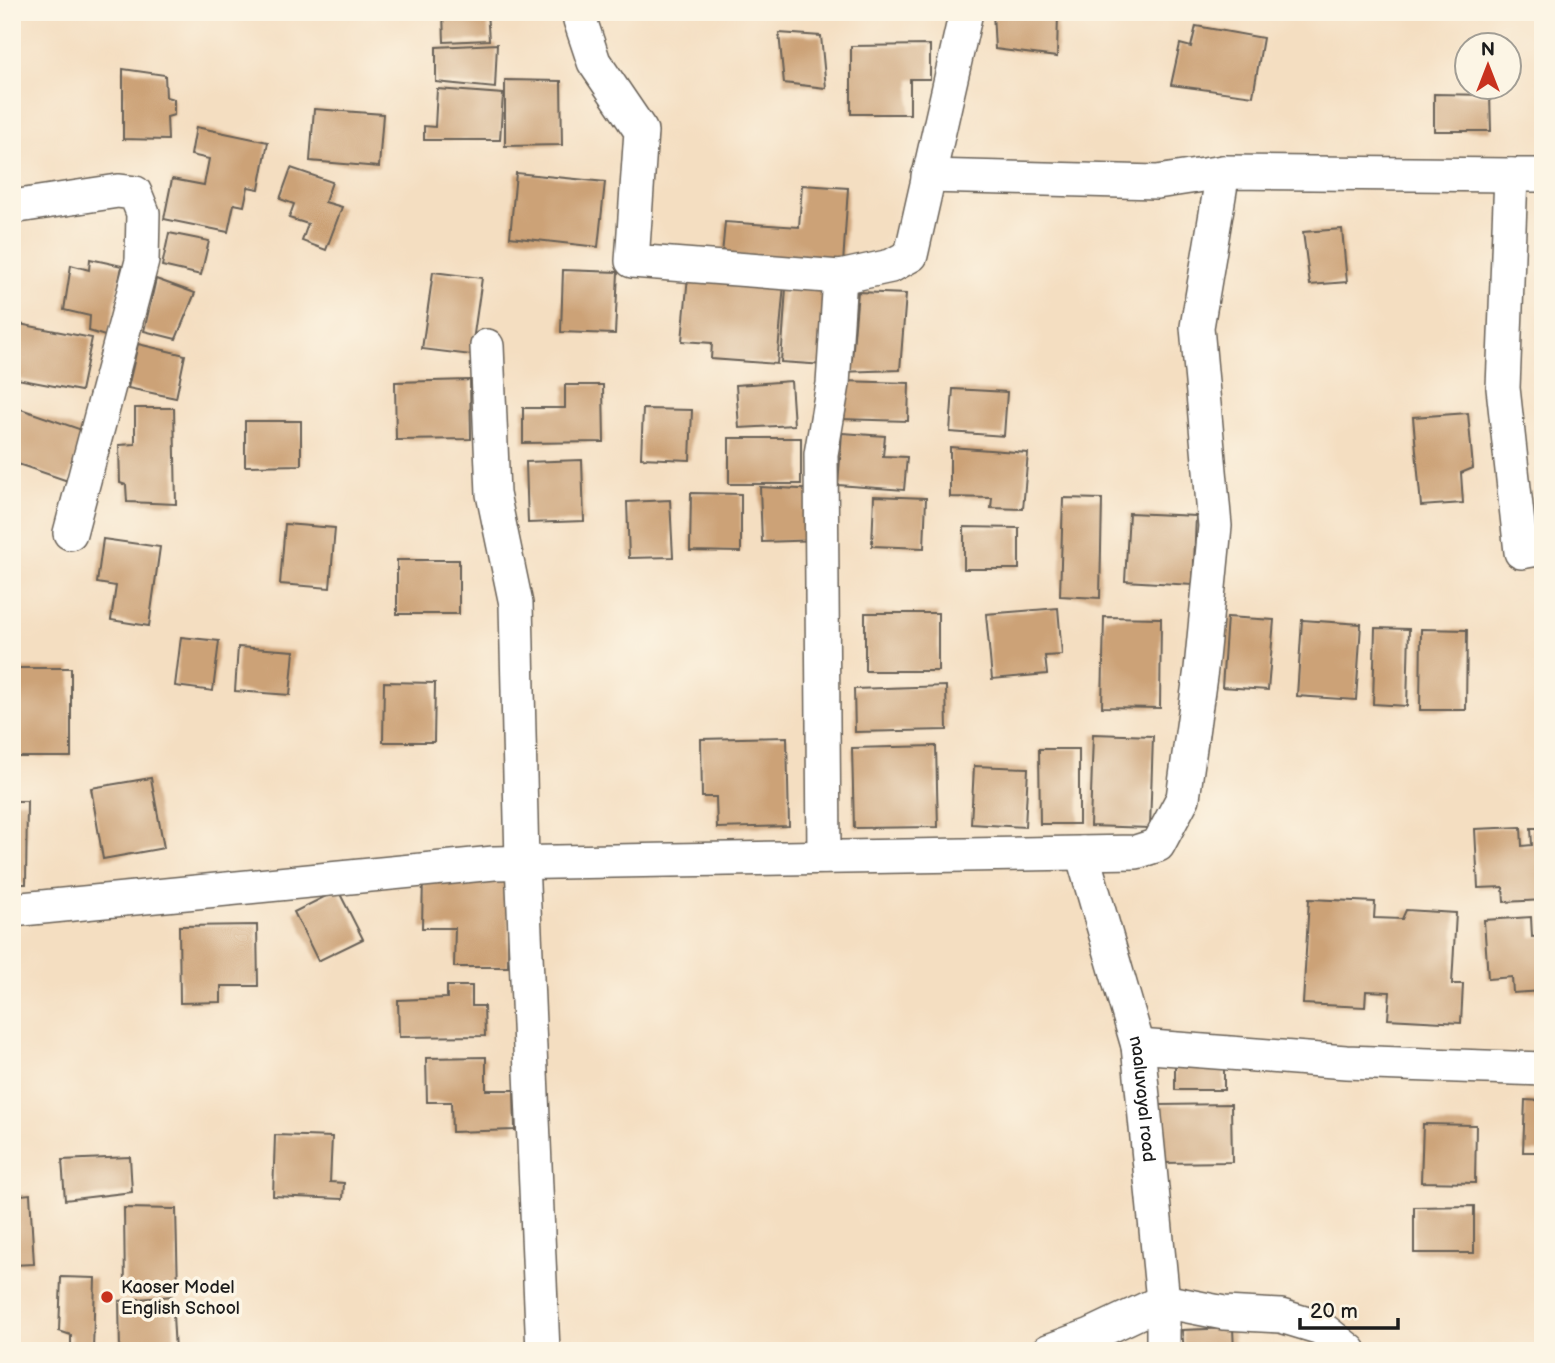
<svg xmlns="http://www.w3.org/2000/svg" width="1555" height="1363" viewBox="0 0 1555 1363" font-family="'Balsamiq Sans',sans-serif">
	<rect width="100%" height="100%" fill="#fcf5e5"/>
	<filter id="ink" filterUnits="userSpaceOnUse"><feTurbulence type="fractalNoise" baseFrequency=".0143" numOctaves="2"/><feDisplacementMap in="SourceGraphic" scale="14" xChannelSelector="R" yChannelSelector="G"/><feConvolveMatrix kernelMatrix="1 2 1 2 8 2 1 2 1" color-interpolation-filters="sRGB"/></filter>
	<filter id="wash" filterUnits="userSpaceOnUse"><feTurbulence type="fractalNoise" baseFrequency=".00686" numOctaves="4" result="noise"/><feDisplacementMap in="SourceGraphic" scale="28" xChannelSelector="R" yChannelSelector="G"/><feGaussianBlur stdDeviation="1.57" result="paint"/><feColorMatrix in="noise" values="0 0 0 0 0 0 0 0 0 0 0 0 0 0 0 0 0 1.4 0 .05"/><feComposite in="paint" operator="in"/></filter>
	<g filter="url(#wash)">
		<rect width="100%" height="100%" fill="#f4dec1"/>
		<g id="blocks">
			<g fill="#cca277">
				<path d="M443,12H487L489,40L444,42Z"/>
				<path d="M993,12H1058L1057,57L995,49Z"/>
				<path d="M1196,26L1263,38L1253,96L1171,85L1180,44L1191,47Z"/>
				<path d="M779,33L821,36L826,88L784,83Z"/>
				<path d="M497,44L495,88L436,82V47Z"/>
				<path d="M930,45V79H910V114H851V46Z"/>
				<path d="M123,69L165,75L166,97L174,99V115L167,117L168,140L123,139Z"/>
				<path d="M505,80L561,81L562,145L505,146Z"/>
				<path d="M437,89L503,94L500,140H424V126L435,127Z"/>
				<path d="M1434,94L1490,95L1491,131H1434Z"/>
				<path d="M314,109L383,114L379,167L310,161Z"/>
				<path d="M196,127L268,142L259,189L248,187L244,206L234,204L228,232L164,219L172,179L204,185L209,159L191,155Z"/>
				<path d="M291,168L332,182L325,202L342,207L326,250L302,241L308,224L289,218L294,204L280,199Z"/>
				<path d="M516,173L605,182L598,247L510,237Z"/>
				<path d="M802,185L848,188L843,264L722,255L725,222L799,227Z"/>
				<path d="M1342,229L1347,282L1310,285L1303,232Z"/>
				<path d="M169,233L209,241L201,275L162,266Z"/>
				<path d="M90,259L122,266L108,337L89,331L90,316L64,310L71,265L89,270Z"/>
				<path d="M563,270L618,272L615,334L561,332Z"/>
				<path d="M433,272L482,278L471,355L422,349Z"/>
				<path d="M688,276L784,284L777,364L711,359L712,343L682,341Z"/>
				<path d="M156,279L195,293L176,339L144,331Z"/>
				<path d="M786,288L834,290L825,365L781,362Z"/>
				<path d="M858,292L906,294L900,370L840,372L841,360L852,359Z"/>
				<path d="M14,323L92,338L81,391L12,378Z"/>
				<path d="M138,344L185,355L176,398L128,388Z"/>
				<path d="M470,380L471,439L396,440L395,382Z"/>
				<path d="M791,381L794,425L739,428L736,385Z"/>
				<path d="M841,381L909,383L908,421L840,419Z"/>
				<path d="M565,385H603L604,442L523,443V408H565Z"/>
				<path d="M953,389L1007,392L1004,436L950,432Z"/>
				<path d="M12,406L85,431L68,481L12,462Z"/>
				<path d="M135,408H174L176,504L127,502L126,485L120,483L119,445L135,444Z"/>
				<path d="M643,409L692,410L690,460L641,458Z"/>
				<path d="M1468,413L1473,468L1461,473L1463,503L1421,506L1413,417Z"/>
				<path d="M245,421H301V465L245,466Z"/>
				<path d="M842,433L885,436L883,456L907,457L904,490L838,485Z"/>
				<rect x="729" y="438" width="72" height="46"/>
				<path d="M950,447L1028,453L1023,509L991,508L992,498L950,497Z"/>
				<path d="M582,460L584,521L528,523L526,462Z"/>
				<rect x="12" y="481" width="4" height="64"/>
				<path d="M760,487L819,490L821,540L762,542Z"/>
				<path d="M691,493L741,494V552L690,551Z"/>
				<path d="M874,496L926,498L924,548L872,546Z"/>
				<path d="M1063,498L1102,499L1100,598L1060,596Z"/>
				<path d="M670,500L673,557L629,558L627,502Z"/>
				<path d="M1129,513L1196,516L1193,585L1125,581Z"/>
				<path d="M285,524L335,528L330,588L280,584Z"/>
				<path d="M964,527L1019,528V569H964Z"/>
				<path d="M103,539L160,547L149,626L111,620L116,586L97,583Z"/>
				<rect x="397" y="560" width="62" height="54"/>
				<path d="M1058,608L1062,655L1045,656L1047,674L992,679L986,614Z"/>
				<rect x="865" y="613" width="73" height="58"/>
				<path d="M1104,617L1161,618L1160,708L1102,707Z"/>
				<path d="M1227,617L1274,620L1268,690L1222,687Z"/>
				<path d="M1302,620L1361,624L1356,700L1297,696Z"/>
				<path d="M1375,628L1409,629L1407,706L1373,704Z"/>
				<path d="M1421,629L1467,630L1466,710H1420Z"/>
				<path d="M181,637L219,641L213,691L175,686Z"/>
				<path d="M238,647L294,651L290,695L235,691Z"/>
				<rect x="12" y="668" width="59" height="89"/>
				<path d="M384,682L435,683L434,742H383Z"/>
				<path d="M946,686L947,730L855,732L854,689Z"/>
				<path d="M1093,734L1153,736L1150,828L1090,826Z"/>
				<path d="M787,737L789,826L717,828L716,797H702L701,739Z"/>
				<path d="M936,746L938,827L854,828L852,748Z"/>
				<path d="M1039,749H1079V824H1040Z"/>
				<path d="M974,766L1028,768L1025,827L971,824Z"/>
				<path d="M151,778L164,848L103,859L91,788Z"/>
				<path d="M12,801H27L26,884H12Z"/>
				<path d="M1521,827L1522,846L1532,845L1531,828H1543V900L1504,902L1503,887L1478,888L1475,829Z"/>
				<path d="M423,876L509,877L508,967H454L455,928H422Z"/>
				<path d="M338,890L363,939L318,961L294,912Z"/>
				<path d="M1309,899L1375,902L1374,918L1402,919L1406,910L1456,913L1452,984H1463L1461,1023L1388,1019L1390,992L1366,991L1365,1007L1303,1004Z"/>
				<path d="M1531,917L1532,937L1543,936V991L1513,993L1512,977L1488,979L1484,920Z"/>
				<path d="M257,925L258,986H221V1002L180,1003L179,926Z"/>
				<path d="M447,986H472V1006H484L485,1036L399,1037L398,1000L447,998Z"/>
				<path d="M486,1057V1090H514L515,1130L452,1132L451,1102H427L426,1058Z"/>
				<rect x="1175" y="1057" width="49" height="33"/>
				<path d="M1525,1100L1543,1101V1152H1523Z"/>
				<path d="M1231,1104L1232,1162L1161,1163L1160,1105Z"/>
				<path d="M1423,1124L1476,1125L1475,1183L1421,1182Z"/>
				<path d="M275,1135L332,1137L330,1182L344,1183L343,1199L273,1196Z"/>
				<path d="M130,1157L132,1192L65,1200L62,1160Z"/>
				<path d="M1538,1189H1543V1248H1536Z"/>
				<path d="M30,1194L34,1264L12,1265V1196Z"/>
				<path d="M1474,1206V1253H1414V1207Z"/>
				<path d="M124,1208L176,1209L178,1290H125Z"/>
				<path d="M61,1277L95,1278L93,1351H71V1335L59,1331Z"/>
				<path d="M172,1296L175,1351H120L119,1301Z"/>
				<path d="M1233,1328L1234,1351H1184L1182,1330Z"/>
			</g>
		</g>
	</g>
	<g filter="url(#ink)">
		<use href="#blocks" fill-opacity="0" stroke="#686056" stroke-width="2"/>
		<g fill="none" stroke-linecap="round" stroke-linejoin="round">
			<g stroke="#686056" stroke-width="36">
				<g id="street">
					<path d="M581,12L580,20L594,62L641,131L632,261L840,277L891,266L911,255L966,12"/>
					<path d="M1543,175H1511L1503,388L1521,552L1543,548"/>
					<path d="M928,176L1157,182L1223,172L1511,175"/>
					<path d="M12,207L118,191L135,193L143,213L142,261L70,533"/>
					<path d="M487,346L493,494L516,604L522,862L543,1351"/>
					<path id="s1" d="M1082,853L1138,1046L1163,1301V1351"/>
					<path d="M824,857L821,454L833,384L840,277"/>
					<path d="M12,910L494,863L1136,852L1158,845L1183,798L1201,669L1215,526L1197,327L1223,172"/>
					<path d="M1138,1046L1346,1062L1543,1069"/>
					<path d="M1048,1351L1091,1335L1163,1301L1224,1313L1281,1316L1321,1328L1350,1351"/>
				</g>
			</g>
			<use href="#street" stroke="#fff" stroke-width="33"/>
		</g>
	</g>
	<circle fill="#c8321e" stroke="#fcf5e5" stroke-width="2.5" cx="107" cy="1297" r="7"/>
	<g text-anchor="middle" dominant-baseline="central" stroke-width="7" stroke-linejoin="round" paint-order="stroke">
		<g font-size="18" fill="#1c1c1c" stroke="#fcf5e5">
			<text stroke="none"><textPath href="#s1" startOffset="254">naaluvayal road</textPath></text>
		</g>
		<g font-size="18" fill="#1c1c1c" stroke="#fcf5e5" text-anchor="start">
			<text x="121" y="1287">Kaoser Model<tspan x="121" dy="21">English School</tspan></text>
		</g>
	</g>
	<rect width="1555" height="1363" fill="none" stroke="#fcf5e5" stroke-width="42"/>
	<g transform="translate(1488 66)"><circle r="33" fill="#fcf5e5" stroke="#a29e95" stroke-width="2"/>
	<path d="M0-5L12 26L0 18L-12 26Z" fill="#c8321e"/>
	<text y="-10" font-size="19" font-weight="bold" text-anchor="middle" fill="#1c1c1c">N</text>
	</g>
	<path d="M1300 1318v10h98v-10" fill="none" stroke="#1c1c1c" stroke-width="3.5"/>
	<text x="1310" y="1318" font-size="21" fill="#1c1c1c" stroke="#fcf5e5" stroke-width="5" paint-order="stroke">20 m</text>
</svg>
